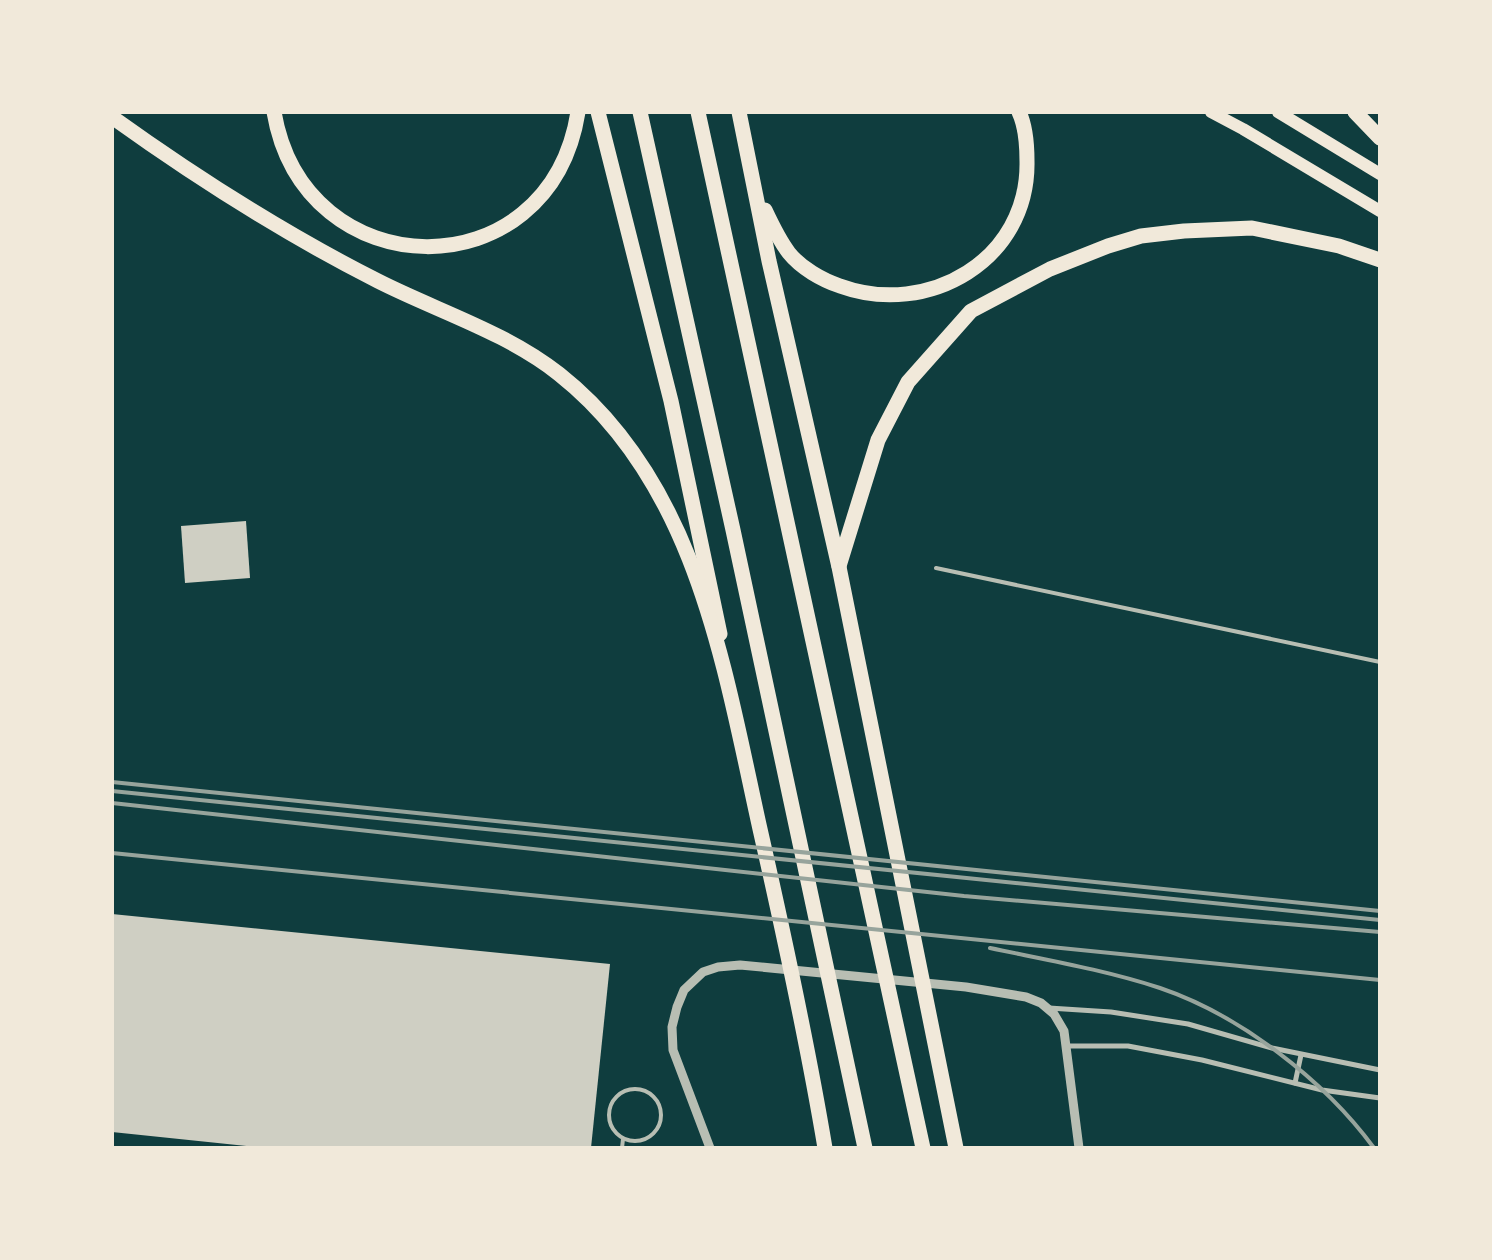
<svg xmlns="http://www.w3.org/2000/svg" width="1492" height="1260" viewBox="0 0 1492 1260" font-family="'Zilla Slab',serif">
	<rect width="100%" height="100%" fill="#0f3d3e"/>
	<g fill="#cfcfc3">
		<path d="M246,521L250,578L185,583L181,526Z"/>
		<path d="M112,914L610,964L591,1148H266L112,1132Z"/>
	</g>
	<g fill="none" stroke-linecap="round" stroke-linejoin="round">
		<g stroke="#b8beb3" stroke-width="4">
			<path d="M936,568L1380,662"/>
			<circle cx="635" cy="1115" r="26"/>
			<path d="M622,1148L623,1139"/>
		</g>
		<g stroke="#b8beb3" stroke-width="5">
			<path d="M1049,1008L1111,1012L1188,1024L1272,1048L1380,1070"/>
			<path d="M1067,1046H1128L1202,1060L1322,1090L1380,1098"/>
			<path d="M1295,1083L1301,1055"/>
		</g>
		<path stroke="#b8beb3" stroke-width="9" d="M710,1148L673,1050L672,1027L677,1007L684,990L703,972L718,967L740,965L966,987L1026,997L1041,1003L1054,1014L1064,1031L1079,1148"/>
		<g stroke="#f1e9da" stroke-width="12">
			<path d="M1211,112L1243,129L1380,211"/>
			<path d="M1278,112L1380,174"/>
		</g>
		<g stroke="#f1e9da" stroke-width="15">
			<path d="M274,112C304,289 549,294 578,112"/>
			<path d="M598,112L671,401L720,634"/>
			<path d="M640,112L733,530L865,1148"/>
			<path d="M698,112L923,1148"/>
			<path d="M739,112L769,261L839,567L956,1148"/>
			<path d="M1355,112L1380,138"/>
			<path d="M112,117C197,178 285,234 378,281C437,311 506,332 559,374C697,483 724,667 760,829C784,935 807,1040 825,1148"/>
			<path d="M765,210C772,225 779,240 789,253C801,268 822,280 840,286C928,318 1029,260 1027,161C1027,145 1026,127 1019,112"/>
			<path d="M839,566L878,440L908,382L971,311L1050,269L1108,246L1141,236L1184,231L1252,228L1339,246L1380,260"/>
		</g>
		<g stroke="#97a49c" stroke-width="4">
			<path d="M112,782L1380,911"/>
			<path d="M112,791L1380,920"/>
			<path d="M112,803L964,896L1380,932"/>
			<path d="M112,853L1380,980"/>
			<path d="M990,948C1047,960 1105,970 1160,988C1240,1015 1324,1080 1374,1148"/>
		</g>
	</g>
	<rect width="1492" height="1260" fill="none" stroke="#f1e9da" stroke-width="228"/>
</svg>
